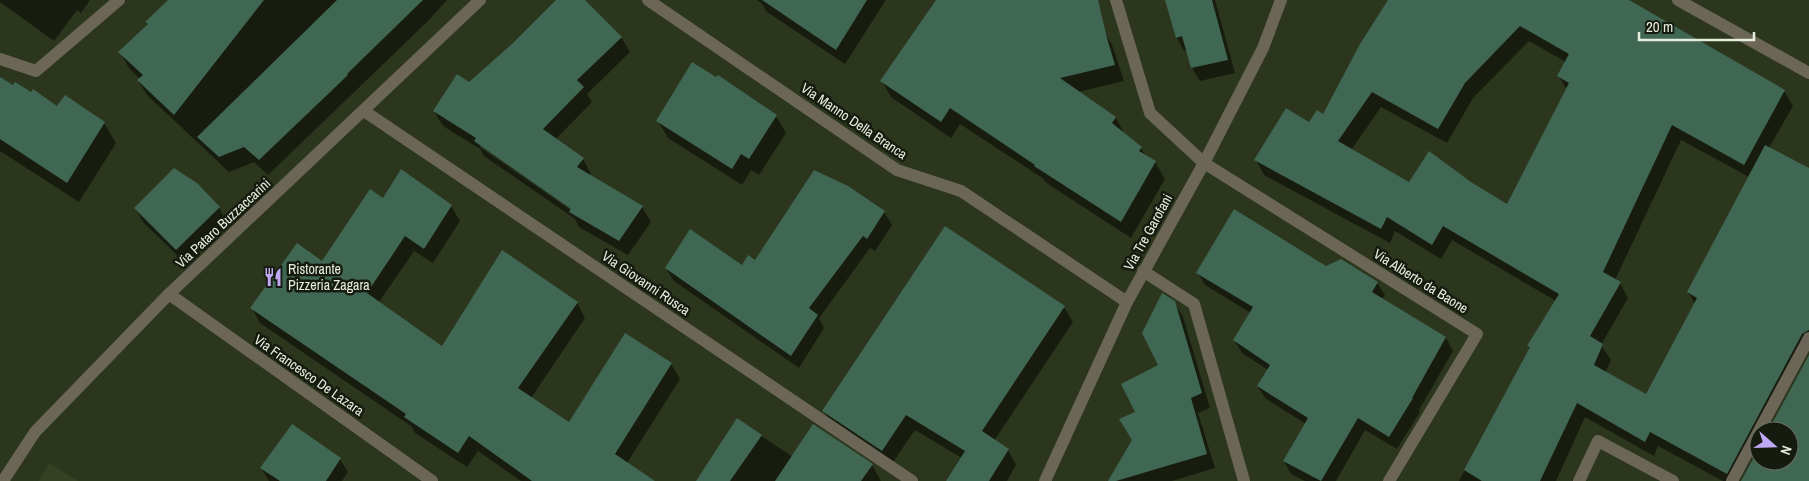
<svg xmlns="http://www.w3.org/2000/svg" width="1809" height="481" viewBox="0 0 1809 481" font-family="'Archivo Narrow',sans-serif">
	<rect width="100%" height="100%" fill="#2b361d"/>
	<path fill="#344122" d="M49,463L78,481H39Z"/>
	<g fill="#0007" fill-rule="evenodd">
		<path d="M0,0H90L81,13L77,10L54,41L0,2Z"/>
		<path d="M203,0H447L427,22L268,175L254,162L229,172L148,96L138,81L140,79L129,68L120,52L148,26L146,22Z"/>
		<path d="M558,0H583L621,37L630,52L587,94L592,102L556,139L583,159L591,174L590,176L642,207L651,222L628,255L579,227L575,219L484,156L480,149L443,126L434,111L469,83L514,44ZM480,144L577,211L575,213L480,147Z"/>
		<path d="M757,0H886L845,64L767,12L762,4Z"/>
		<path d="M937,0H1091L1103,29L1112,45L1124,81L1078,92L1116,118L1125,135L1141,148L1146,156L1155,162L1165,179L1131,238L1045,182L1044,179L960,124L951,138L891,97L882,81Z"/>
		<path d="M1166,0H1215L1235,73L1200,81L1192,68L1187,50L1184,51L1177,38Z"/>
		<path d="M1390,0H1626L1784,91L1793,106L1769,148L1809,170V349L1739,481H1723L1658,446L1654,456L1585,417L1556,481H1459L1530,348L1529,346L1556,301L1452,240L1441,259L1395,231L1390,243L1264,175L1256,160L1309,124L1324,116ZM1529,41L1566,62L1559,76L1567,90L1508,205L1471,184L1409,183L1351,150L1381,107L1447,143L1473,98ZM1681,140L1749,177L1688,292L1695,304L1646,395L1605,373L1611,360L1601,345L1628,298L1620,283L1615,280Z"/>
		<path d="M0,78L57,107L104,123L116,143L79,202L0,151Z"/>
		<path d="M776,116L786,133L759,175L751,170L742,185L668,138L658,121Z"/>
		<path d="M847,188L884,212L892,225L875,251L870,248L819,318L824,328L799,368L674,281L666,268L742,267L756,262Z"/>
		<path d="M384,200L451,206L460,221L433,263L414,251L379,302L442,347L577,303L585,318L531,398L569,424L671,364L680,379L627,463L653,481H521L478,451L467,467L415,433L411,426L260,323L252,308L323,263Z"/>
		<path d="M219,207L226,221L184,262L143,222L135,208Z"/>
		<path d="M946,228L1064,307L1073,322L994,441L1008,450L1016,465L1007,481H948L962,458L915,430L891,465L833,426L824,411Z"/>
		<path d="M1326,267L1377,283L1385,295L1382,299L1446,338L1453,351L1419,410L1420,412L1397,449L1365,430L1336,481H1305L1291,474L1284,461L1306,424L1266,399L1258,387L1268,370L1242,353L1234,340L1251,313L1205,285L1198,273Z"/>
		<path d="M1174,302L1183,317L1210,408L1198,413L1215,468L1172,481H1109L1133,439L1137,412L1160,365Z"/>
		<path d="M737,420L793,457L872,465L881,481H703Z"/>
		<path d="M340,459L348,472L342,481H269L261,468Z"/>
	</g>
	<g fill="#3f6753" fill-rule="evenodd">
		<path d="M168,0H264L174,115L137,80L143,75L118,52L148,24L145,22Z"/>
		<path d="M337,0H423L347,74L348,75L259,160L244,147L219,157L197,137Z"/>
		<path d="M556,0H585L622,37L577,80L584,87L543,129L584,158L577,167L643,206L619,241L569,212L571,209L474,141L476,138L433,111L457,74L469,82L513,43Z"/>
		<path d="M762,0H867L836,50Z"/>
		<path d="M936,0H1098L1107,38L1115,65L1060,78L1116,117L1112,123L1142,147L1139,151L1156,161L1121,222L1034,166L1035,165L950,108L941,122L880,81Z"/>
		<path d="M1165,0H1212L1228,60L1191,68L1182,36L1176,38Z"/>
		<path d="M1388,0H1629L1785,90L1744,165L1672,125L1603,272L1621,282L1590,336L1603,344L1594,365L1646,394L1697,298L1687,292L1765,145L1809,168V330L1802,334L1727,474L1650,432L1645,442L1577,403L1540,481H1482L1464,470L1530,347L1527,346L1559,294L1443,226L1432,245L1387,217L1381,229L1254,160L1286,108L1309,122L1317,110L1323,114L1360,44ZM1520,26L1569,54L1557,76L1569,83L1507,204L1471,182L1429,151L1409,182L1338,141L1372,92L1438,129L1465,83Z"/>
		<path d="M692,62L716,77L718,75L777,115L749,159L741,154L732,169L656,121Z"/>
		<path d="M0,77L13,85L15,82L31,92L33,89L57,106L65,95L105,122L67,183L0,139Z"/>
		<path d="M174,168L197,183L220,207L176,250L134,208Z"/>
		<path d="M401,169L452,205L424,249L405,236L367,293L442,346L502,250L578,302L518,388L569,422L625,333L672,363L615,454L655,481H532L469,436L458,453L404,417L406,414L250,308L297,243L322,261L370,189L383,198Z"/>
		<path d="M814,170L848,186L885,211L867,239L863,236L809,308L818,315L791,356L665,268L690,229L742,265L748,255L755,260Z"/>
		<path d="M1234,209L1326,266L1341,259L1378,282L1372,292L1446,337L1412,398H1413L1389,437L1358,418L1321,481L1283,461L1308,418L1257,386L1270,365L1233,340L1253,307L1196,273Z"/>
		<path d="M945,226L1065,306L982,431L1009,449L989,481H946L965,451L906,415L882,451L822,411Z"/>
		<path d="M1162,293L1175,301L1202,393L1191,398L1207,454L1116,481H1108L1132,440L1119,419L1135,412L1121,384L1158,365L1142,333Z"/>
		<path d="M1809,355V481H1741L1759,448V461H1789V431H1768Z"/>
		<path d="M737,418L762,435L730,481H696Z"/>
		<path d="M292,424L341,458L326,481H280L260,468Z"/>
		<path d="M813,424L873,464L861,481H775Z"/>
	</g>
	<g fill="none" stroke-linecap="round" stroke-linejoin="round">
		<g stroke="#6b6656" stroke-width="12">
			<path d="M648,0L897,170L961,191L1127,302"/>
			<path d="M1116,0L1150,113L1204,163L1477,334L1389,481"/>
			<path d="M1678,0L1809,73"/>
			<path d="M0,59L36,71L119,0"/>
			<path d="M364,111L912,481"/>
			<path d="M1143,271L1194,304L1244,481"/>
			<path d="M169,294L432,481"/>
			<path d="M3,481L35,432L169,294L480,0"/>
			<path d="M1045,481L1127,302L1204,163L1263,48L1281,0"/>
			<path d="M1579,481L1598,441L1673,481"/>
			<path d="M1732,481L1809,338"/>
		</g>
	</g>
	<defs>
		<g id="restaurant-bare" transform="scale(1.5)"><path d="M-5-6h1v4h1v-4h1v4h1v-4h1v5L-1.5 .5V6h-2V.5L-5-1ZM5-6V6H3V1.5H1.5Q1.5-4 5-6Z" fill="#bfa9f4" stroke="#161b10" stroke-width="2.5" paint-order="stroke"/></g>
	</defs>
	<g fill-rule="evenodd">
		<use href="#restaurant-bare" x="273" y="277"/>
	</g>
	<g text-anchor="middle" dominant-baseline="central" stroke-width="5" stroke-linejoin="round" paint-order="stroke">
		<g font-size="14" fill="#e6eede" stroke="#161b10">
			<text transform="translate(854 121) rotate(34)">Via Manno Della Branca</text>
			<text transform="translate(223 223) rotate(-43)">Via Pataro Buzzaccarini</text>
			<text transform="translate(1148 232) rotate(-61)">Via Tre Garofani</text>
			<text transform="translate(1421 281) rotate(32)">Via Alberto da Baone</text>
			<text transform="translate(646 283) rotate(34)">Via Giovanni Rusca</text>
			<text transform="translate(309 375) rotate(35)">Via Francesco De Lazara</text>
		</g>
		<g font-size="14" fill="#e6eede" stroke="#161b10" text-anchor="start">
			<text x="288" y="269">Ristorante<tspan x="288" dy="16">Pizzeria Zagara</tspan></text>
		</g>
	</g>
	<g transform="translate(1774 446) rotate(110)"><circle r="24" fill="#161b10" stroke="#696f62"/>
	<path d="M0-4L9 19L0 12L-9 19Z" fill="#bfa9f4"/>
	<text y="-8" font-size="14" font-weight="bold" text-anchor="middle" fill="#e6eede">N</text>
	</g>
	<path d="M1639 32v8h115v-8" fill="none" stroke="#e6eede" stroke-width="2.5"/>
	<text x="1646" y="32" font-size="15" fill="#e6eede" stroke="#161b10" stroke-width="4" paint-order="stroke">20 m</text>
</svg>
